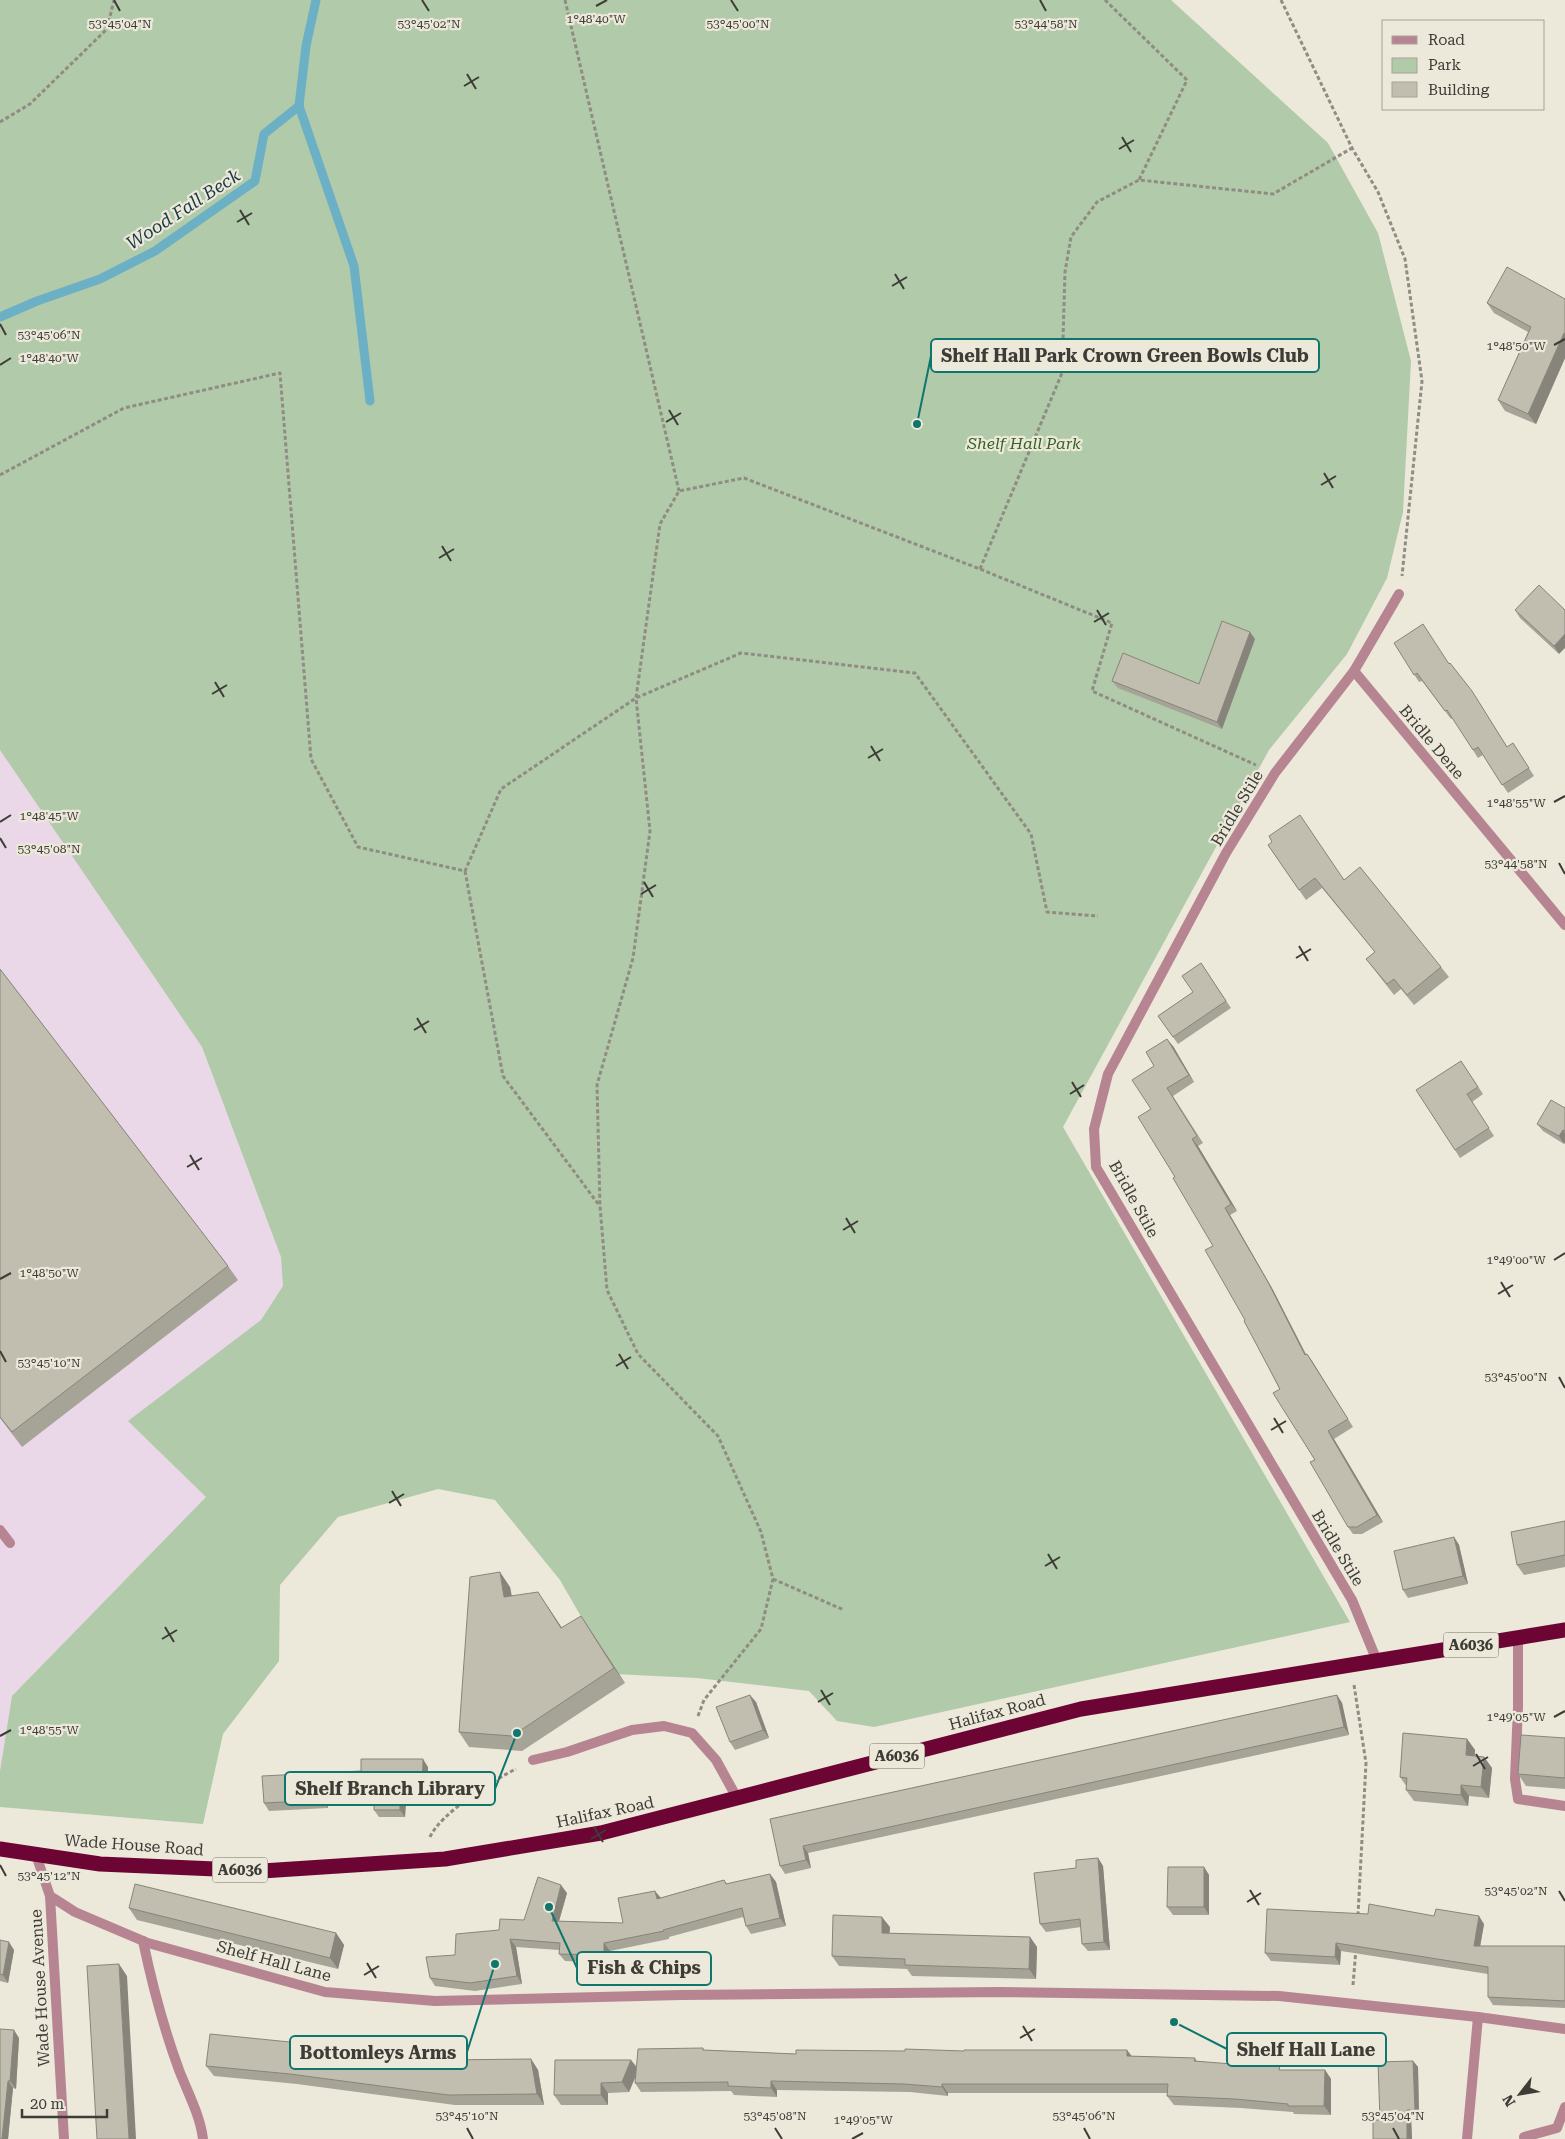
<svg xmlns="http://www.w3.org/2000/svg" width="1565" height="2139" viewBox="0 0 1565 2139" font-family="'Roboto Serif',serif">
	<rect width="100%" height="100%" fill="#ece8da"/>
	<path fill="#ead7e8" d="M0,750L202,1047L281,1257L283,1287L261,1320L129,1421L206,1497L12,1696L0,1771Z"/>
	<path fill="#b1caa9" d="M0,0H1171L1328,143L1378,233L1411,361L1403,512L1387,578L1347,654L1269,750L1063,1127L1350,1622L874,1727L837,1721L809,1691L697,1678L614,1674L560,1580L495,1500L438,1489L338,1517L280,1585L279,1661L223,1734L203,1824L0,1807V1771L12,1696L206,1497L128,1421L261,1320L283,1286L281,1257L202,1047L0,750Z"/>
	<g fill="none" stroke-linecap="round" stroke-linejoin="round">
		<g stroke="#6cb0c6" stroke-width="9">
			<path d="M299,106L354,266L370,401"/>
			<path d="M0,317L37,301L100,279L155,251L255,181L264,134L299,106L306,46L316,0"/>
		</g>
		<g stroke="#8f8d83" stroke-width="3" stroke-dasharray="4 2.5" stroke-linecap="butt">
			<path d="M565,0L679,491"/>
			<path d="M1105,0L1187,80L1139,180"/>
			<path d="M1281,0L1352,148L1378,192L1405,259L1422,381L1402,576"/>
			<path d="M0,122L30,104L107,29L114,0"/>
			<path d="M0,475L124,408L280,373L311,759L358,847L465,871L501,789L636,698L741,653L915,673L1031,834L1047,912L1098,916"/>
			<path d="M980,569L1062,373L1065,272L1071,237L1097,202L1139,180L1273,194L1352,148"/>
			<path d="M465,871L503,1076L599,1205"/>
			<path d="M773,1579L844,1610"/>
			<path d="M1354,1685L1366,1763L1358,1915"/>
			<path d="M698,1716L704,1700L761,1629L773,1579L761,1532L718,1436L638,1354L607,1290L600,1206L597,1085L633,958L650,831L636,698L660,524L679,491L744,478L980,569L1112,623L1092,691L1256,765"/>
			<path d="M430,1837C440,1814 493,1780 516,1769"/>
			<path d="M1353,1985L1356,1949"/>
		</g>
		<g stroke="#b68591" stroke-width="10">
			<path d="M0,1530L10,1543"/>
			<path d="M1518,1638V1707L1515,1779L1518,1799L1565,1806"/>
			<path d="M533,1760L567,1752L632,1730L664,1726L692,1733L716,1760L737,1798"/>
			<path d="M143,1941C152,1984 164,2029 179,2070C188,2093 200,2115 203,2139"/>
			<path d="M1524,2137L1557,2128L1565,2107"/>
		</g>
		<g stroke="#b68591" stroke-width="10">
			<path d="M1354,671L1565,925"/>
			<path d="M1377,1661L1352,1600L1096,1167L1094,1129L1108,1074L1226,853L1275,773L1354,671L1399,594"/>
			<path d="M36,1855L50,1896L75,1912L148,1943L325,1992L435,2001L681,1995L1000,1992L1279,1996L1478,2017L1565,2029"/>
			<path d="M50,1896L64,2139"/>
			<path d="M1467,2139L1478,2017"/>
		</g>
		<path stroke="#6d0534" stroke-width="15" d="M0,1849L100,1864L262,1871L445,1859L601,1833L1081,1709L1565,1630"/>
	</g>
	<g fill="#a6a397">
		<path d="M1565,299V358L1536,424L1505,411L1498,400L1528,332L1494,313L1487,303Z"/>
		<path d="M1539,585L1559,654L1520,618L1515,610Z"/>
		<path d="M1255,639L1222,729L1118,688L1112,681L1199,684Z"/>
		<path d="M1394,643L1449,663L1477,699L1507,747L1513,743L1534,776L1508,793L1483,755L1478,758L1453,718L1451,719L1422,681L1419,682Z"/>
		<path d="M1268,845L1344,879L1441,967L1449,977L1414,1005L1401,989L1394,995L1366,959L1375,952L1322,888L1306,900Z"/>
		<path d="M1201,963L1231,1008L1178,1044L1158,1016L1193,992Z"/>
		<path d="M0,969L228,1266L238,1280L22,1447L0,1418Z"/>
		<path d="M1173,1046L1194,1082L1173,1096L1203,1143L1198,1146L1237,1211L1230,1215L1273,1290L1306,1354H1307L1312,1361L1353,1427L1334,1439L1383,1522L1362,1534H1353L1348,1527L1245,1320L1213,1246L1175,1177L1151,1109L1154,1066Z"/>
		<path d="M1461,1061L1483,1094L1472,1102L1494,1136L1460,1158L1455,1150Z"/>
		<path d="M1565,1107V1142L1564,1144L1543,1131L1537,1124Z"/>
		<path d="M1565,1521V1567L1524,1575L1517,1565Z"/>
		<path d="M1454,1537L1459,1545L1468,1584L1408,1598L1403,1590Z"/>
		<path d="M510,1587L512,1596L548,1607L562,1628L581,1616L625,1683L522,1751L469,1747L459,1732Z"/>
		<path d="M1337,1695L1342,1703L1349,1735L808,1853L811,1868L785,1874L780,1866L770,1819Z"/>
		<path d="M756,1702L769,1738L735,1750L730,1742Z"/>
		<path d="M1565,1738V1789L1526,1786L1518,1774Z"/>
		<path d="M1467,1739L1475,1750V1756L1484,1757L1492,1768L1489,1798L1469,1796L1468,1806L1414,1801L1406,1790L1407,1787L1400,1777Z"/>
		<path d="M428,1767V1801H406L405,1817H379L374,1810V1804H328V1808L269,1811L264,1803Z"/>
		<path d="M1098,1858L1103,1866L1110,1950L1088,1951L1082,1944L1081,1927L1046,1932L1040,1924L1076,1868Z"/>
		<path d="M1204,1867L1209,1875V1915H1173L1167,1907Z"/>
		<path d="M770,1874L776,1882L786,1926L751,1934L746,1926L743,1917L669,1937V1939L610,1951L609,1963L565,1961L559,1954V1950L516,1947L522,1984L475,1991L435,1986L430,1978L455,1955L499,1930L524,1920L567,1893L559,1921L623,1923L655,1891L660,1898L724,1880L727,1884Z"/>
		<path d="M129,1908L336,1933L344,1945L338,1969L137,1920Z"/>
		<path d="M1368,1914L1434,1916L1484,1924L1480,1946H1565V2008L1493,2005L1488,1997V1974L1341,1951L1340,1965L1271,1961L1265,1953Z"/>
		<path d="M890,1927L889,1933L1030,1937L1037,1947L1036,1979L912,1976L907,1969L839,1966L832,1956Z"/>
		<path d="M0,1940L14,1950L8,1983L0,1981Z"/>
		<path d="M0,2029L19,2038L16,2089L13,2088L8,2139H0Z"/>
		<path d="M703,2048L704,2050L796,2054L905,2051H964L1127,2050L1132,2056L1195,2058L1197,2061L1283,2070H1325L1331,2079V2115L1294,2114L1293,2112L1241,2108L1174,2105L1167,2096V2093H948V2096L910,2092L777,2090V2097L734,2095L731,2091L641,2092L635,2083L636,2076L629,2092L608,2093V2105H561L554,2095L631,2060L637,2067Z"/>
		<path d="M531,2059L538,2070L544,2105H455L297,2084L214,2076L206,2066L441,2060Z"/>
		<path d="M1413,2061L1418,2067L1419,2116L1411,2117L1412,2139H1373L1380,2120Z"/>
	</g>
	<g fill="#87857b">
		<path d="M1564,333L1565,334V358L1536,424L1528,414Z"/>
		<path d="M1250,632L1255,639L1222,729L1217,722Z"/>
		<path d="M1565,634V648L1559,654L1554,646Z"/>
		<path d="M1167,1039L1173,1046L1194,1082L1189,1075Z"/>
		<path d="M1563,1130L1565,1133V1142L1564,1144L1559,1136Z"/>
		<path d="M1192,1139L1198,1146L1237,1211L1231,1204Z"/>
		<path d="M1225,1208L1230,1215L1273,1290L1310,1363L1305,1355Z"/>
		<path d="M1307,1354L1312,1361L1353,1427L1348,1419Z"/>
		<path d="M1328,1431L1334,1439L1383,1522L1377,1515Z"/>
		<path d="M1454,1537L1459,1545L1468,1584L1463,1576Z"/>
		<path d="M500,1572L510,1587L514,1612L504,1597Z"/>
		<path d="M538,1592L572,1643L561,1628Z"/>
		<path d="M581,1616L591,1631L625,1683L614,1668Z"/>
		<path d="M750,1695L756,1702L769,1738L763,1730Z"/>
		<path d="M1337,1695L1342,1703L1349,1735L1344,1727Z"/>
		<path d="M1467,1739L1475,1750L1474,1766L1466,1755Z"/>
		<path d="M1484,1757L1492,1768L1489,1798L1481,1787Z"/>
		<path d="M423,1759L428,1767V1801L422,1793Z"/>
		<path d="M1461,1785L1469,1796L1468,1806L1461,1795Z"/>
		<path d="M400,1793L406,1801L405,1817L400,1810Z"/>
		<path d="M323,1796L328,1804V1808L323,1800Z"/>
		<path d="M803,1846L808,1853L811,1868L806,1860Z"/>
		<path d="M1098,1858L1103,1866L1110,1950L1104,1942Z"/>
		<path d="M1204,1867L1209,1875V1915L1204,1907Z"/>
		<path d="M770,1874L776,1882L786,1926L780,1918Z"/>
		<path d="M561,1885L567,1893L557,1928L552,1921Z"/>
		<path d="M655,1891L661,1898L657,1899Z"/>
		<path d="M1479,1916L1484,1924L1479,1953L1474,1946Z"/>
		<path d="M882,1917L890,1927L889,1943L882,1933Z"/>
		<path d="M336,1933L344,1945L338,1969L330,1958Z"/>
		<path d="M1030,1937L1037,1947L1036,1979L1029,1969Z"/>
		<path d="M510,1939L516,1947L522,1984L517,1976Z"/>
		<path d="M9,1942L14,1950L8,1983L3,1975Z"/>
		<path d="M604,1943L610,1951L609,1963L604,1955Z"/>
		<path d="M1336,1943L1341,1951L1340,1965L1335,1957Z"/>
		<path d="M119,1964L127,1976L136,2139H129Z"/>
		<path d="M14,2030L19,2038L16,2089L10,2081Z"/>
		<path d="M1127,2050L1133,2059L1127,2056Z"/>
		<path d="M531,2059L538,2070L544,2105L537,2094Z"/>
		<path d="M631,2060L638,2070L629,2092L622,2082Z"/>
		<path d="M1413,2061L1418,2067L1419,2116L1415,2110Z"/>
		<path d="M1325,2070L1331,2079V2115L1324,2106Z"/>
		<path d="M8,2081L13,2088L8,2139H2Z"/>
		<path d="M771,2081L777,2090V2097L771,2088Z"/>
		<path d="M601,2083L608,2093V2105L601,2095Z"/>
		<path d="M942,2084L948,2093V2096L942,2087Z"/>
		<path d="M1407,2110L1411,2117L1412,2139H1407Z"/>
	</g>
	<g fill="#c1beb0" stroke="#87857b">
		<path d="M1507,267L1565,299V334L1564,333L1528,414L1498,400L1531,327L1487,303Z"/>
		<path d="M1539,585L1565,610V634L1554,646L1515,610Z"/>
		<path d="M1222,621L1250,632L1217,722L1112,681L1123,653L1199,684Z"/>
		<path d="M1423,624L1449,664L1450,663L1472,691L1507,747L1513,743L1529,768L1502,785L1478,747L1473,750L1447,710L1445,711L1417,673L1414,675L1394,643Z"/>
		<path d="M1300,815L1344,880L1360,867L1441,967L1407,995L1394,979L1387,984L1366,959L1375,952L1315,878L1299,890L1268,845L1272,842L1269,836Z"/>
		<path d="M1201,963L1226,1001L1173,1037L1158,1016L1193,992L1182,976Z"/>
		<path d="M0,969L228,1266L12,1432L0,1417Z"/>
		<path d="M1167,1039L1189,1075L1167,1088L1197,1136L1192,1139L1231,1204L1225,1208L1268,1282L1305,1355L1307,1354L1348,1419L1328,1431L1377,1515L1357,1527H1348L1310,1462L1315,1460L1273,1393L1280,1389L1244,1321L1245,1320L1205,1250L1213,1246L1173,1178L1175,1177L1138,1117L1151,1109L1132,1080L1154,1066L1146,1052Z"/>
		<path d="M1461,1061L1478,1087L1467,1094L1489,1128L1455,1150L1416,1090Z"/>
		<path d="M1551,1100L1565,1108V1107V1131L1563,1130L1559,1136L1537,1124Z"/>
		<path d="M1565,1521V1555L1517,1565L1511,1532Z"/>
		<path d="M1454,1537L1463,1576L1403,1590L1394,1551Z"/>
		<path d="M500,1572L504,1597L538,1592L561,1628L581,1616L614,1668L512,1736L459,1732L470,1577Z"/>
		<path d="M750,1695L763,1730L730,1742L716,1707Z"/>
		<path d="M1337,1695L1344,1727L803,1846L806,1860L780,1866L770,1819Z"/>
		<path d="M1403,1733L1467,1739L1466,1755L1484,1757L1481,1787L1461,1785V1795L1406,1790L1407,1778L1400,1777Z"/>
		<path d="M1521,1735L1565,1738V1778L1518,1774Z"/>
		<path d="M361,1759H423L422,1793H400V1810H374V1796H323V1800L264,1803L262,1776L361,1771Z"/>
		<path d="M1098,1858L1104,1942L1082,1944L1080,1919L1040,1924L1034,1873L1076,1868V1860Z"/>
		<path d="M1168,1867H1204V1907H1167Z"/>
		<path d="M770,1874L780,1918L746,1926L742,1908L663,1930L664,1931L604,1943V1955L559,1954L560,1943L510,1939L517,1976L470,1983L430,1978L426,1957L455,1955L456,1934L499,1930L500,1919L524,1920L538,1877L561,1885L552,1921L623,1923L618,1898L655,1891L657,1899L724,1880L726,1884Z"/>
		<path d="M135,1884L336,1933L330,1958L129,1908Z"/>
		<path d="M1369,1904L1434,1916L1436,1909L1479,1916L1474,1946H1565V2001L1488,1997V1967L1336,1943L1335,1957L1265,1953L1267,1909L1368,1914Z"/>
		<path d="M833,1915L882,1917V1933L1030,1937L1029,1969L905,1965V1959L832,1956Z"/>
		<path d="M0,1940L9,1942L3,1975L0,1974Z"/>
		<path d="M119,1964L129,2139H97L87,1966Z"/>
		<path d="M0,2029L14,2030L10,2081H8L2,2139H0Z"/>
		<path d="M210,2034L310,2044L311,2042L441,2060L531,2059L537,2094L448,2095L290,2074L206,2066Z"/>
		<path d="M703,2048V2050L796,2054V2050L905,2051V2049L964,2051V2050H1127V2056L1195,2058L1194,2061L1245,2065V2062L1280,2065L1279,2070H1325L1324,2106H1288V2104L1235,2099L1167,2096L1168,2084H942V2087L904,2084L771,2081V2088L728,2086V2082L635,2083L638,2049Z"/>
		<path d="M555,2060H631L622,2082L601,2083V2095H554Z"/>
		<path d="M1413,2061L1415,2110H1407V2139H1373V2120H1380L1378,2062Z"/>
	</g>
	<path fill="none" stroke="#3d3c36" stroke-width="2" d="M114,0L120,11M422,0L429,11M731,0L738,11M1040,0L1046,11M596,6L607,0M467,74L476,89M464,86L479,77M1122,137L1131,152M1119,149L1134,140M240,210L249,225M237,222L252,213M895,274L904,289M892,286L907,277M0,324L6,335M1554,345L1565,339M0,365L11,358M669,410L678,425M666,422L681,413M1324,473L1333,488M1321,485L1336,476M442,546L451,561M439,558L454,549M1097,610L1106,625M1094,622L1109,613M215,682L224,697M212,694L227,685M871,746L880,761M868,758L883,749M1554,802L1565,796M0,822L11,815M0,838L6,848M1559,863L1565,874M644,882L653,897M641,894L656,885M1299,946L1308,961M1296,958L1311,949M417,1018L426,1033M414,1030L429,1021M1072,1082L1081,1097M1070,1094L1084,1085M190,1155L199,1170M187,1167L202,1158M846,1218L855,1233M843,1230L858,1221M1554,1260L1565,1253M0,1279L11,1273M1501,1282L1510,1297M1498,1294L1513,1285M0,1351L6,1362M619,1354L628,1369M616,1366L631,1357M1559,1377L1565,1388M1274,1418L1283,1433M1271,1430L1286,1421M392,1491L401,1506M389,1503L404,1494M1048,1554L1057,1569M1045,1566L1060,1557M165,1627L174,1642M162,1639L177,1630M821,1690L830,1705M818,1702L833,1693M1554,1717L1565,1711M0,1736L11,1730M1476,1754L1485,1769M1473,1766L1488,1757M594,1827L603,1842M591,1839L606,1830M0,1865L6,1876M1250,1890L1259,1905M1559,1891L1565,1901M1247,1902L1261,1893M367,1963L376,1978M364,1975L379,1966M1023,2026L1032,2041M1020,2038L1035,2029M467,2128L473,2139M775,2128L782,2139M1084,2128L1090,2139M1393,2128L1399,2139M852,2139L863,2133"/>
	<g text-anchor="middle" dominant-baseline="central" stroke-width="4.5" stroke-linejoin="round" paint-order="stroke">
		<g fill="#ece8da" stroke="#727067" stroke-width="1">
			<rect x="1443.5" y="1632.5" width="55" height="25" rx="4"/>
			<rect x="869.5" y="1743.5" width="55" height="25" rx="4"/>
			<rect x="212.5" y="1857.5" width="55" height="25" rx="4"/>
		</g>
		<g font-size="15" font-weight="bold" fill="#3d3c36">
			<text x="1471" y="1645">A6036</text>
			<text x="897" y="1756">A6036</text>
			<text x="240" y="1870">A6036</text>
		</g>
		<g font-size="16" font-style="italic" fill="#356324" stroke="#ece8da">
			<text x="1024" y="443">Shelf Hall Park</text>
		</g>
		<g font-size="16" fill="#3d3c36" stroke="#ece8da">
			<text transform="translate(1432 742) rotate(50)">Bridle Dene</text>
			<text transform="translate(1237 808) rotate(-59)">Bridle Stile</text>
			<text transform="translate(1134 1199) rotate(61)">Bridle Stile</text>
			<text transform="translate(1338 1548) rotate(59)">Bridle Stile</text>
			<text transform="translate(997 1712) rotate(-15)">Halifax Road</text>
			<text transform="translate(605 1812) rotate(-12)">Halifax Road</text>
			<text transform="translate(134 1845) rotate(4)">Wade House Road</text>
			<text transform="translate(274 1961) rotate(15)">Shelf Hall Lane</text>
			<text transform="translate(40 1988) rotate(-93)">Wade House Avenue</text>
		</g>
		<g font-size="18" font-style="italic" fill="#193a44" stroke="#ece8da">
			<text transform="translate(183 209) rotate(-33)">Wood Fall Beck</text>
		</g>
	</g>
	<g font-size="12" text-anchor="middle" fill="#3d3c36" stroke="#ece8da" stroke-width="4.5" stroke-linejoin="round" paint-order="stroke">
		<text x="596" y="23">1°48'40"W</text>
		<text x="1046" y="28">53°44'58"N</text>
		<text x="120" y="28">53°45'04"N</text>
		<text x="429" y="28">53°45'02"N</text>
		<text x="738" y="28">53°45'00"N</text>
		<text x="49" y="339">53°45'06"N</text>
		<text x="1516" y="350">1°48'50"W</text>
		<text x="49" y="362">1°48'40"W</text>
		<text x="1516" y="807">1°48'55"W</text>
		<text x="49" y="820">1°48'45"W</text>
		<text x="49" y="853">53°45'08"N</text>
		<text x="1516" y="868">53°44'58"N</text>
		<text x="1516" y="1264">1°49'00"W</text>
		<text x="49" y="1277">1°48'50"W</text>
		<text x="49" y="1367">53°45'10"N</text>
		<text x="1516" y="1381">53°45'00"N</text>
		<text x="1516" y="1721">1°49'05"W</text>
		<text x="49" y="1734">1°48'55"W</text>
		<text x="49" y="1880">53°45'12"N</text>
		<text x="1516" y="1895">53°45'02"N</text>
		<text x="467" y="2120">53°45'10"N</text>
		<text x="775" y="2120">53°45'08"N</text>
		<text x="1084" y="2120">53°45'06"N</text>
		<text x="1393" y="2120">53°45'04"N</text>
		<text x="863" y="2124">1°49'05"W</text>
	</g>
	<path fill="none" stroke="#0f766e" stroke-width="2" d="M917 424L931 356M517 1733L495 1789M549 1907L577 1968M1174 2022L1227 2049M495 1964L467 2052"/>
	<g fill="#0f766e" stroke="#ece8da" stroke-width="2">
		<circle cx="917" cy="424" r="5"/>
		<circle cx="517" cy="1733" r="5"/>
		<circle cx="549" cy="1907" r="5"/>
		<circle cx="1174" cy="2022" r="5"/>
		<circle cx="495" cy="1964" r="5"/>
	</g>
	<g fill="#ece8da" stroke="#0f766e" stroke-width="2">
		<rect x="931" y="339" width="388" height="33" rx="5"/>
		<rect x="285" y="1772" width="210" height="33" rx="5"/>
		<rect x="577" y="1952" width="134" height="33" rx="5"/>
		<rect x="1227" y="2033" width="159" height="33" rx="5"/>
		<rect x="290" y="2036" width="177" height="33" rx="5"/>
	</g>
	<g font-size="18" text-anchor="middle" font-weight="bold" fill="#3d3c36">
		<text x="1125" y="362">Shelf Hall Park Crown Green Bowls Club</text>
		<text x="390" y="1795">Shelf Branch Library</text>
		<text x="644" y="1974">Fish &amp; Chips</text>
		<text x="1306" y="2056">Shelf Hall Lane</text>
		<text x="378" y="2059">Bottomleys Arms</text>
	</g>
	<rect x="1382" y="20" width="162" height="90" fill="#ece8da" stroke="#a6a398"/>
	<rect x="1392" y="36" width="25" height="8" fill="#b68591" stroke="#a6a398"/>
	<text x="1428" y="45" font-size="15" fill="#3d3c36">Road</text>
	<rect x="1392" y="58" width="25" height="15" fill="#b1caa9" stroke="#a6a398"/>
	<text x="1428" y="70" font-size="15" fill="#3d3c36">Park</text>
	<rect x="1392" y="82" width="25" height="15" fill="#c1beb0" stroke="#a6a398"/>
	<text x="1428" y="95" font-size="15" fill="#3d3c36">Building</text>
	<g transform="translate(1520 2094) rotate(239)" stroke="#ece8da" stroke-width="4" paint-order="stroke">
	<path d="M0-4L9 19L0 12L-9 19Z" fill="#3d3c36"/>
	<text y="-8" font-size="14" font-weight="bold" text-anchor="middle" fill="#3d3c36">N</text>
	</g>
	<path d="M22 2109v8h85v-8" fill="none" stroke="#3d3c36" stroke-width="2.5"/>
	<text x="30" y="2109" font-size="15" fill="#3d3c36" stroke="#ece8da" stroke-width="4" paint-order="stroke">20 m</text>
</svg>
